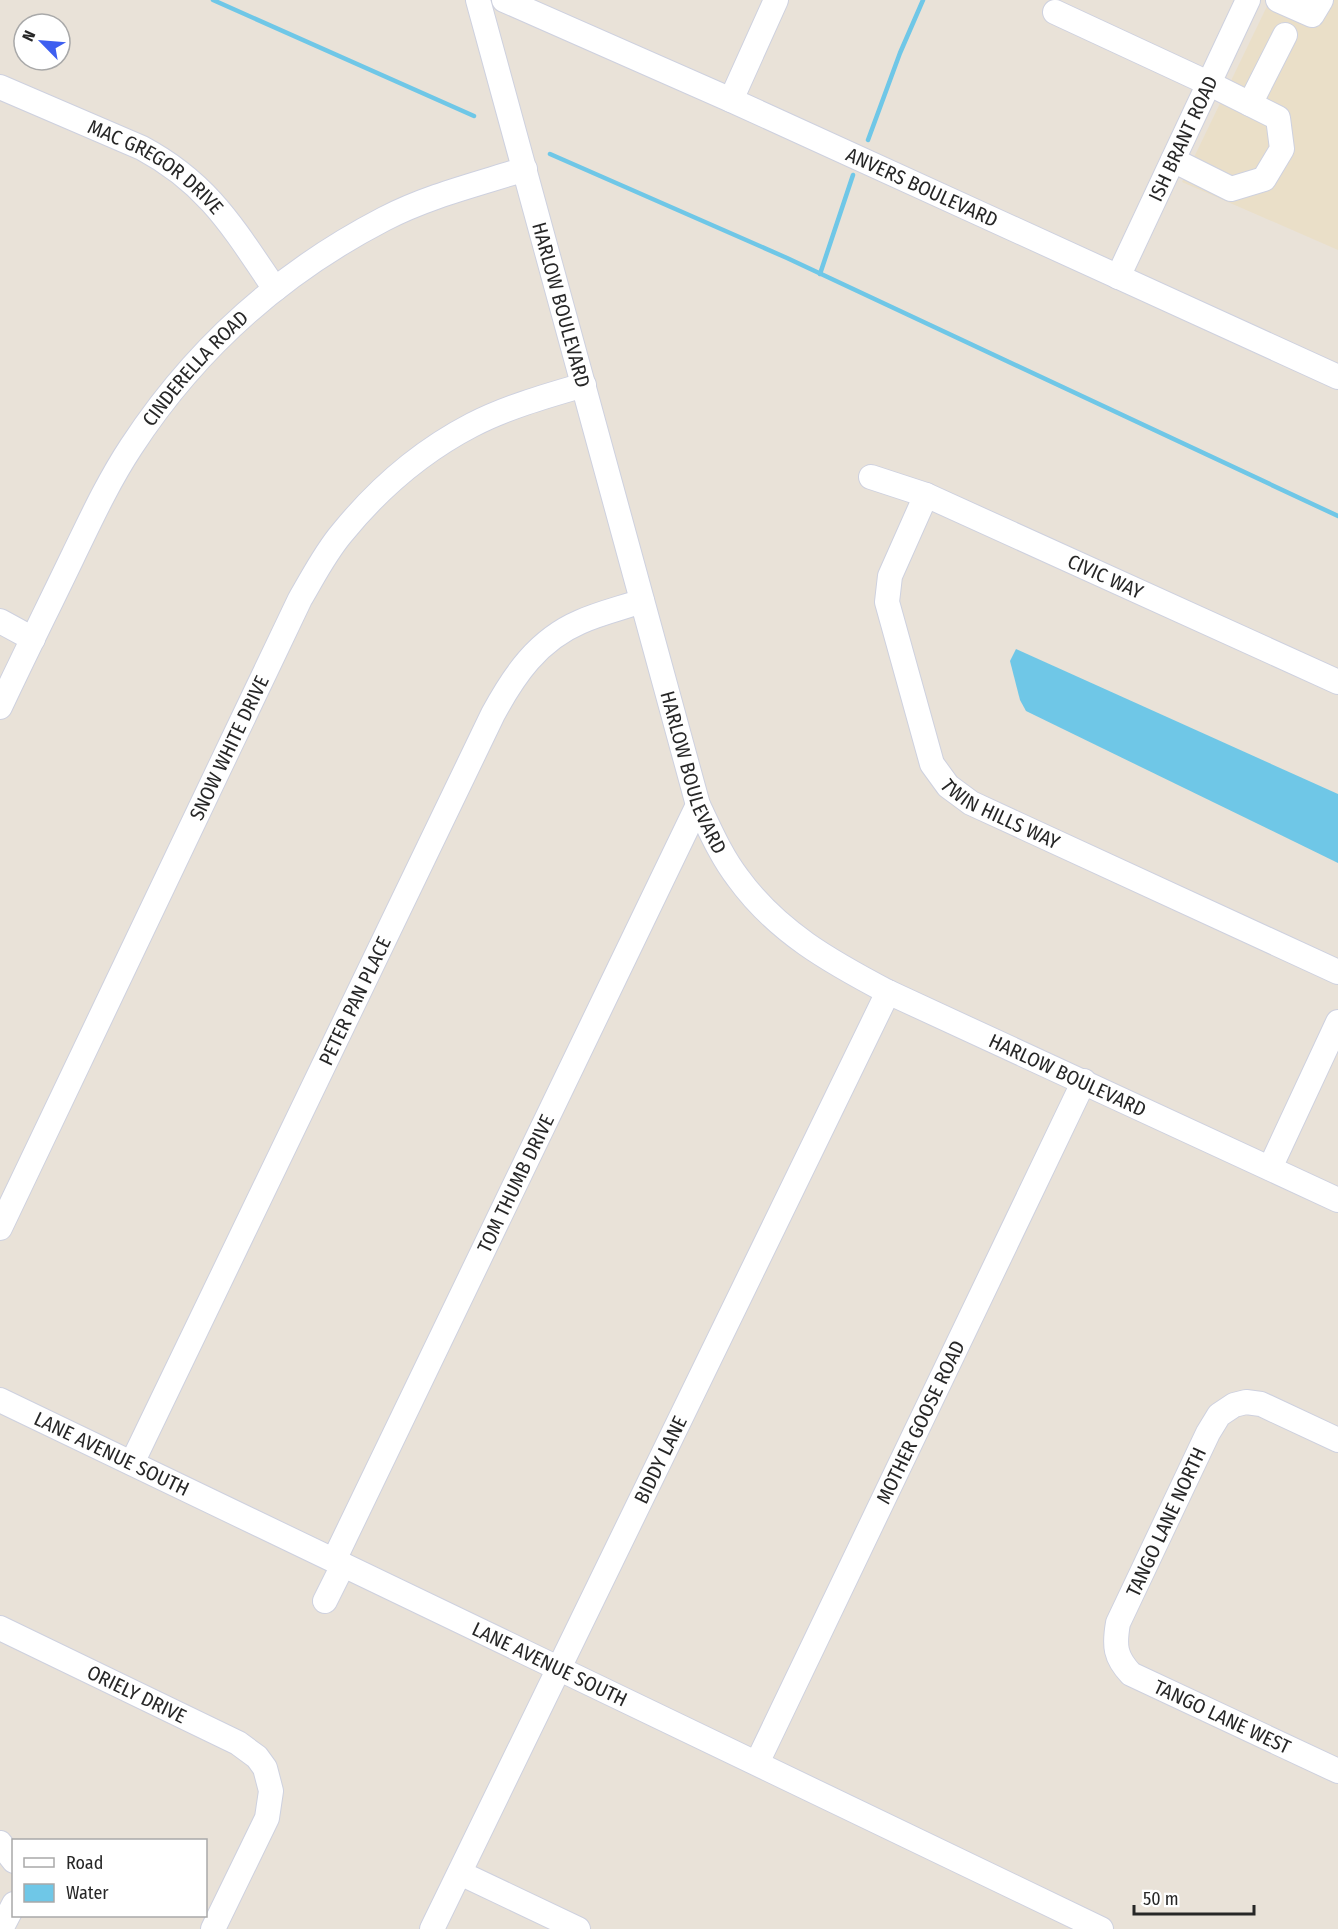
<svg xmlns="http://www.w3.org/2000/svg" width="1338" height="1929" viewBox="0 0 1338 1929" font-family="'Fira Sans Condensed',sans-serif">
	<rect width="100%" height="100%" fill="#e9e2d8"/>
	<path fill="#eadfc8" d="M1270,0H1338V250L1182,182Z"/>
	<path fill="#6fc7e7" d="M1016,649L1338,794V863L1026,711L1020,700L1010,661Z"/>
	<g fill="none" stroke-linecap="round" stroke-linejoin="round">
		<g stroke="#6fc7e7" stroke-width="4.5">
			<path d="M213,0L474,116"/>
			<path d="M868,140L900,53L923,0"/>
			<path d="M550,154L787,258L1338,516"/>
			<path d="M820,274L853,175"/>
		</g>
		<g stroke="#ced1df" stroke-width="26">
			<g id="minor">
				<path id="s1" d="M478,0L698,805C710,830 721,856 738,878C777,932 831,962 888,992L1338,1200"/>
				<path id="s2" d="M504,0L731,100L1338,377"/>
				<path d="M1278,0L1312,15L1321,0"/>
				<path d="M1055,12L1208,83L1278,118L1282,149L1264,179L1231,189L1173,160"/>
				<path id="s3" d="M0,87L142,148C209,184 234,229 275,289"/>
				<path d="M731,100L776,0"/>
				<path d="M1250,104L1285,35"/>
				<path id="s4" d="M1118,277L1248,0"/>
				<path id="s5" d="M871,477L926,495L1338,682"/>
				<path id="s6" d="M926,495L890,576L887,602L932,764L948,786L971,803L1338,972"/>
				<path d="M0,621L33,639"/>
				<path id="s7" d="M0,707C24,656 49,606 73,556C91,519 108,482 131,447C195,349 280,273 384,219C428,196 478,184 525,169"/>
				<path d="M1270,1168L1338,1022"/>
				<path id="s8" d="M0,1228L300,599C313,577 325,553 342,533C377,490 422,451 472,425C507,407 546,396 584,385"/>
				<path id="s9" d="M0,1400L1101,1929"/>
				<path id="s10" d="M1338,1440L1261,1404L1246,1402L1234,1405L1219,1415L1208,1433L1118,1623C1114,1646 1115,1657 1131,1674L1338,1771"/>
				<path id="s11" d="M132,1463L493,714C514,675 538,640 580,622C600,613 622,608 642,601"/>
				<path id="s12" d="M334,1560L698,805"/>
				<path d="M325,1601L343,1565"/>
				<path id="s13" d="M0,1628L238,1743L257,1757L265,1768L271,1791L267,1818L213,1929"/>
				<path id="s14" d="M757,1763L1084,1081"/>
				<path d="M0,1843L14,1861"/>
				<path d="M460,1873L578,1929"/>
				<path d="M1,1929L14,1904"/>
				<path id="s15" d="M432,1929L888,992"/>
			</g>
		</g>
		<use href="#minor" stroke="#fff" stroke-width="24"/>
	</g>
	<g text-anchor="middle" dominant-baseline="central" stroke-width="6" stroke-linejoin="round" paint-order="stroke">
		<g font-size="20" fill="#272727" stroke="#fff">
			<text stroke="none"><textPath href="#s4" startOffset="153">ISH BRANT ROAD</textPath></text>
			<text stroke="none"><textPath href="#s3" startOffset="176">MAC GREGOR DRIVE</textPath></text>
			<text stroke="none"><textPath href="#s2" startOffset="458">ANVERS BOULEVARD</textPath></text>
			<text stroke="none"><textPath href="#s1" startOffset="316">HARLOW BOULEVARD</textPath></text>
			<text stroke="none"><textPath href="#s7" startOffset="393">CINDERELLA ROAD</textPath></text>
			<text stroke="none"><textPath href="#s5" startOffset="255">CIVIC WAY</textPath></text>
			<text stroke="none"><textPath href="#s8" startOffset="532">SNOW WHITE DRIVE</textPath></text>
			<text stroke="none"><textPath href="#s1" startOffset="802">HARLOW BOULEVARD</textPath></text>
			<text stroke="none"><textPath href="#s6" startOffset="370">TWIN HILLS WAY</textPath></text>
			<text stroke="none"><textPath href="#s11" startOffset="513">PETER PAN PLACE</textPath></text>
			<text stroke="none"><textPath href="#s1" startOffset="1306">HARLOW BOULEVARD</textPath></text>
			<text stroke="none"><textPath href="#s12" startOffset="418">TOM THUMB DRIVE</textPath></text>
			<text stroke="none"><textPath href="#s14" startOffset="378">MOTHER GOOSE ROAD</textPath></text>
			<text stroke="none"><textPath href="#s9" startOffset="124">LANE AVENUE SOUTH</textPath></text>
			<text stroke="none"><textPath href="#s15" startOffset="522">BIDDY LANE</textPath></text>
			<text transform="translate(1166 1522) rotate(-65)">TANGO LANE NORTH</text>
			<text stroke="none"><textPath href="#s9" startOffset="610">LANE AVENUE SOUTH</textPath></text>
			<text stroke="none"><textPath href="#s13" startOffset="152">ORIELY DRIVE</textPath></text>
			<text stroke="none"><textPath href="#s10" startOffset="518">TANGO LANE WEST</textPath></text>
		</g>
	</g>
	<rect x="12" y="1839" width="195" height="78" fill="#ffffff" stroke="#a9a9a9" stroke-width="1.5"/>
	<rect x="24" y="1858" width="30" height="9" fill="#ffffff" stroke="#a9a9a9" stroke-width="1.5"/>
	<text x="66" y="1869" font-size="18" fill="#272727">Road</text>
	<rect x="24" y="1884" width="30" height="18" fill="#6fc7e7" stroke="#a9a9a9" stroke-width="1.5"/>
	<text x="66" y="1899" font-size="18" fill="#272727">Water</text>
	<g transform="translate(42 42) rotate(295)"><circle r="28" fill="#ffffff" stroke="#a9a9a9" stroke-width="1.5"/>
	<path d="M0-4.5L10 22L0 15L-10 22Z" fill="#3e5ff0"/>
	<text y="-9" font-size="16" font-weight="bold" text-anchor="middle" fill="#272727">N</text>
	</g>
	<path d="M1134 1905v9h120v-9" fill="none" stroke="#272727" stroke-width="3"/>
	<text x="1143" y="1905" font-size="18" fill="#272727" stroke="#ffffff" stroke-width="4.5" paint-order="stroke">50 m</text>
</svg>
